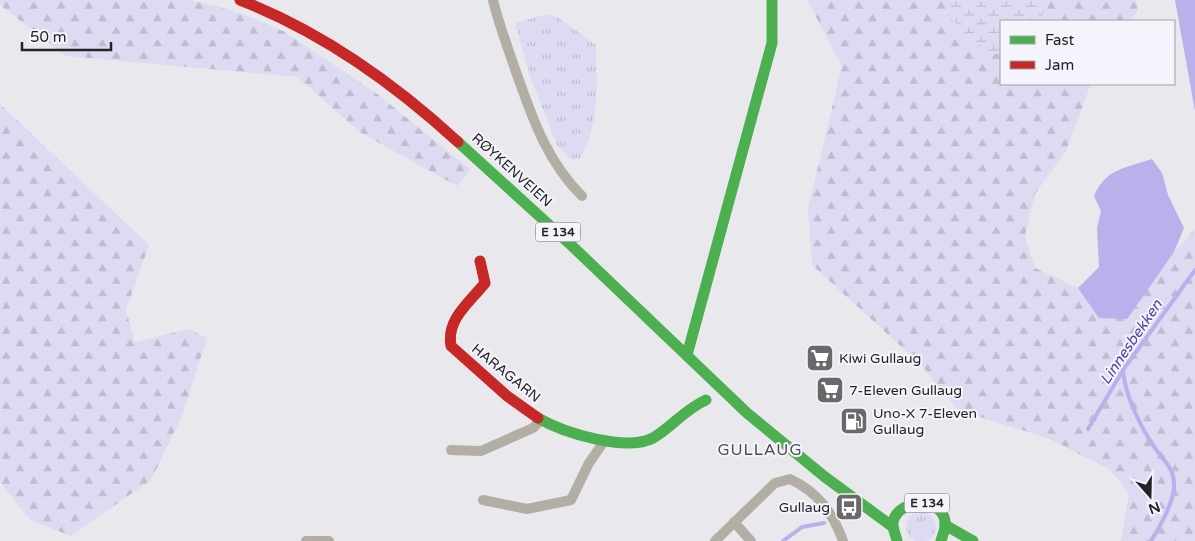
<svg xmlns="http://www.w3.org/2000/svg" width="1195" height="541" viewBox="0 0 1195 541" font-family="'Varela Round',sans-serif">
	<defs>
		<pattern id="grass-tufts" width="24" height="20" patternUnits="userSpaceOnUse" patternTransform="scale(1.25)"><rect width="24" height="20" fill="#dddbf2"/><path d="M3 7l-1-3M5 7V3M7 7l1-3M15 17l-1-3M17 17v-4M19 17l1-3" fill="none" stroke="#bebcd0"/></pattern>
		<pattern id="forest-firs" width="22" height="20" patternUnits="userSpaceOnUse" patternTransform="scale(1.25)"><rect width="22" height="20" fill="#dddbf2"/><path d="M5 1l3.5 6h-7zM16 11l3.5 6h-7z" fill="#bebcd0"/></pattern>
		<pattern id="wetland-marsh" width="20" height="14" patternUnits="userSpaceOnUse" patternTransform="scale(1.25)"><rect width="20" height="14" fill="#dddbf2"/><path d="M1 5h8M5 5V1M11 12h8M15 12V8" fill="none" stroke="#bebcd0"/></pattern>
	</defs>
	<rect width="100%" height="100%" fill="#e9e9ed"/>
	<g fill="url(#grass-tufts)">
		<path d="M548,14L559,18L596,45C597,82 600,126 580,158L570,159L557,145L531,79L515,23Z"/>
		<circle cx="921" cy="527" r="15"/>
	</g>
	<g fill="url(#forest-firs)">
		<path d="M0,0H188L214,5L254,18L285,32L376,93L471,170L457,186L361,133L297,77L66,56L0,5Z"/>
		<path d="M807,0H946L948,16L991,55L1001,53V84H1091L1066,151L1035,194L1025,236L1035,268L1078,288L1099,317L1174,252L1195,229V541H1121L1129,494L1110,470L1050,439L958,410L920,364L812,265L808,208L842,66Z"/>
		<path d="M1049,0H1136L1138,10L1131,21H1040Z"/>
		<path d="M0,104L149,245L126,310L135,342L188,329L207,338L182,416L151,480L71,536L30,520L0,482Z"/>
	</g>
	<path fill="url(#wetland-marsh)" d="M946,0H1049L1040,21H1001V53L991,55L948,16Z"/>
	<g fill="#b9b0ec">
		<path d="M1175,0H1195V111Z"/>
		<path d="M1152,159L1162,173L1168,195L1184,228L1174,252L1127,319L1099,318L1078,288L1099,267L1097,228L1101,211L1094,196C1106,168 1126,168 1152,159Z"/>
	</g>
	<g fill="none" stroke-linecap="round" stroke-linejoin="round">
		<g stroke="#b9b0ec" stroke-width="4">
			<path d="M1123,371C1125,395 1141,428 1155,448C1165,463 1175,468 1174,488C1172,506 1160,526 1151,541"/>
			<path d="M1088,429L1123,370L1195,270"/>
			<path d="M783,541L802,527L824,523"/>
		</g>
		<g stroke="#b2aea3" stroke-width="10">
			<path d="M493,0C499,25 508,48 516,72C532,117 547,162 582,196"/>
			<path d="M451,450L481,451L533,428L541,420"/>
			<path d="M483,500L527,509L571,500L589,463L605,440"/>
			<path d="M734,522L751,541"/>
			<path d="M306,541H329"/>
			<path d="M715,541L775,483L790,479C818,492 833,513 843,541"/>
		</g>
		<g stroke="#4caf50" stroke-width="11">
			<path d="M458,142L570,244L747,413L825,477L893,527"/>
			<path d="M687,355L772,43V0"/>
			<path d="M538,418C564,433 626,452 653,438C672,427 685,409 706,400"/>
			<path d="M945,525L973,541"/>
			<path d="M897,541C896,535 892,528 893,522C899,496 948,498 945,526C945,531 942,536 941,541"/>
		</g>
		<g stroke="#c62828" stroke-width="11">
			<path d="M240,0C320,31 395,84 458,142"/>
			<path d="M480,261L485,283C470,302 446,319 451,346L507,396L538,418"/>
		</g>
	</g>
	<defs>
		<g id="supermarket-square" transform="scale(1.4375)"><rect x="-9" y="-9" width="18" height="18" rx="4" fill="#69696c" stroke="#f5f4fc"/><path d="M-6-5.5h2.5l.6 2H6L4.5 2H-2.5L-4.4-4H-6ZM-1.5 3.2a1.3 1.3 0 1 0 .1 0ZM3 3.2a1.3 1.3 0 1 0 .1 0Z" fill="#fff"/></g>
		<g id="fuel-square" transform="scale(1.4375)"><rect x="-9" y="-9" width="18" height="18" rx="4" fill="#69696c" stroke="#f5f4fc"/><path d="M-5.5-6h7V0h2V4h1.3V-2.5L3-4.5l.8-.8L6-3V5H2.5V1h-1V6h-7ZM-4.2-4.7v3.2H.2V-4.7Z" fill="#fff"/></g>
		<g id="bus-square" transform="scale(1.4375)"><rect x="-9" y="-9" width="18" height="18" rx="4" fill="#69696c" stroke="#f5f4fc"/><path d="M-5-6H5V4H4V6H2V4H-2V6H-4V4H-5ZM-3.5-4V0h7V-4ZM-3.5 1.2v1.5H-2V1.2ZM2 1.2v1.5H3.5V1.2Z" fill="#fff"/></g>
	</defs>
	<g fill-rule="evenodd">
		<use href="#supermarket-square" x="820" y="358"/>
		<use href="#supermarket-square" x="830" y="390"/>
		<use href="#fuel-square" x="854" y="421"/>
		<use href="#bus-square" x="849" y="507"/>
	</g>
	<g text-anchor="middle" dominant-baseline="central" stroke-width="4" stroke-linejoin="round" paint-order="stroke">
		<g fill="#f5f4fc" stroke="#636267" stroke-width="1">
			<rect x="535.5" y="222.5" width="45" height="19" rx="4"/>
			<rect x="904.5" y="493.5" width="45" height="19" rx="4"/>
		</g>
		<g font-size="12" font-weight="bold" fill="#242427">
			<text x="558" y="232">E 134</text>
			<text x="927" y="503">E 134</text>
		</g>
		<g font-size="14" fill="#242427" stroke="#f5f4fc">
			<text transform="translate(512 170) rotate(42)">RØYKENVEIEN</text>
			<text transform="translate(506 373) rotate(39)">HARAGARN</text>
		</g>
		<g font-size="14" fill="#242427" stroke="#f5f4fc" text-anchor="start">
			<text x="839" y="358">Kiwi Gullaug</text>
			<text x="849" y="390">7-Eleven Gullaug</text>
			<text x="873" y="413">Uno-X 7-Eleven<tspan x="873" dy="16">Gullaug</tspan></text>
			<text x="830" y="507" text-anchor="end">Gullaug</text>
		</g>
		<g font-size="15" font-style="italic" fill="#5740a1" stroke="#f5f4fc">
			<text transform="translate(1131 342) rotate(-56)">Linnesbekken</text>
		</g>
		<g font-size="16" letter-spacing="1" fill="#4a4a50" stroke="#f5f4fc">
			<text x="760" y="450">GULLAUG</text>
		</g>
	</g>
	<rect x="1000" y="20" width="175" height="65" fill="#f5f4fc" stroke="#a1a1a7"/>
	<rect x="1010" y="36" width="25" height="8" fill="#4caf50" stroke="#a1a1a7"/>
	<text x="1045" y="45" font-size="15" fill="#242427">Fast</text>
	<rect x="1010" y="61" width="25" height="8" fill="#c62828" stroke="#a1a1a7"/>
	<text x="1045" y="70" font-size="15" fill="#242427">Jam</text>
	<g transform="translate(1150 496) rotate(160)" stroke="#f5f4fc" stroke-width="4" paint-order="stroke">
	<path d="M0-4L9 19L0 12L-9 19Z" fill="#242427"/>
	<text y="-8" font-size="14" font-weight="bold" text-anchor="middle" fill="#242427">N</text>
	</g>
	<path d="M22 42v8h89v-8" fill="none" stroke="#242427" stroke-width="2.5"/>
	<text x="30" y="42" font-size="15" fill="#242427" stroke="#f5f4fc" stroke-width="4" paint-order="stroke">50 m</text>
</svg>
